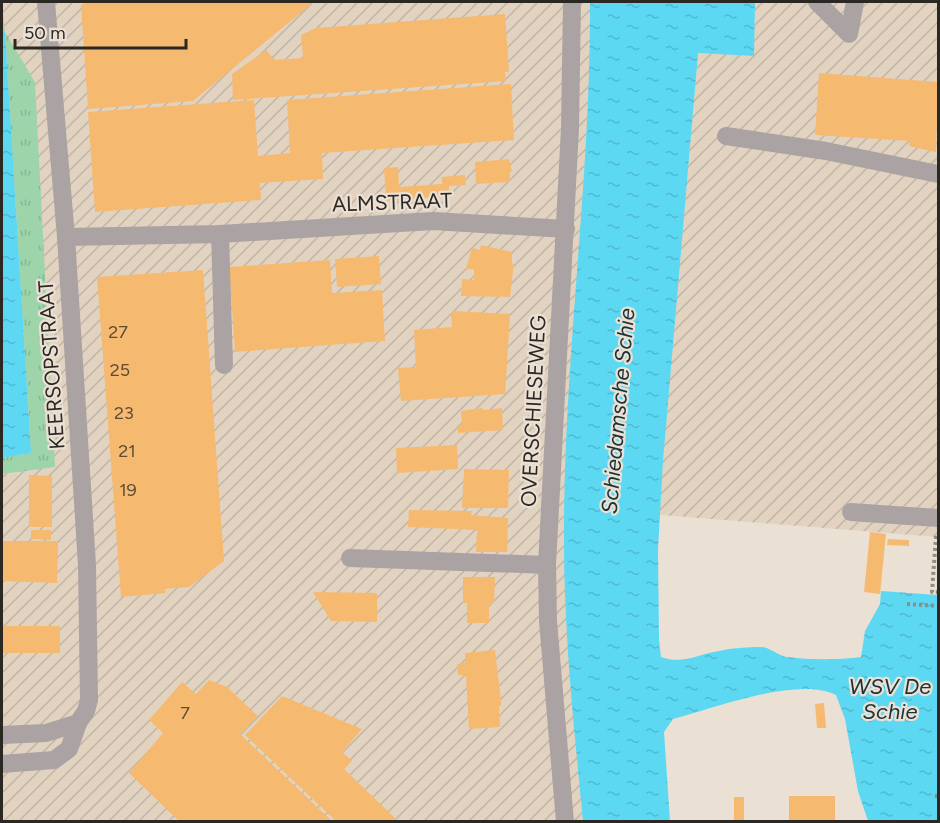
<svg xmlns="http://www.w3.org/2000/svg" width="940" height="823" viewBox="0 0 940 823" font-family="Figtree,sans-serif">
	<defs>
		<pattern id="industrial-furrows" width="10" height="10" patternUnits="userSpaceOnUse" patternTransform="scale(1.5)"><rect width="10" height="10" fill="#e2d3c1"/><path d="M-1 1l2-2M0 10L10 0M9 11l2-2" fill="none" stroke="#c2b5a6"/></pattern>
		<pattern id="grass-tufts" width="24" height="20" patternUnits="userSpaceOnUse" patternTransform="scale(1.5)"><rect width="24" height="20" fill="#9ed4aa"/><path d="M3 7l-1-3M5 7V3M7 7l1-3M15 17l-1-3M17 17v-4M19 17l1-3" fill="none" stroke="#88b692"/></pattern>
		<pattern id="water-ripples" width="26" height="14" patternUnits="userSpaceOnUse" patternTransform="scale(1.5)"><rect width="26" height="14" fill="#5cd8f2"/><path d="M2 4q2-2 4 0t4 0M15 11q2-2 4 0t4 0" fill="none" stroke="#50b9cf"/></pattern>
	</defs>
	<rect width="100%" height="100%" fill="#ebe0d4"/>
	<path fill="url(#industrial-furrows)" d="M2,2H938V537L599,510L605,821L2,822Z"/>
	<path fill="url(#grass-tufts)" d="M2,2L5,32L35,82L55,467L2,474V458L31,453L5,32H2Z"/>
	<g fill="url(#water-ripples)">
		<path d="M590,2H755L754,56L698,53L663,461L658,549L659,639L661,657C683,665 698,654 719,651C732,648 748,647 761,647C770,647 778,656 787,657C812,660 836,660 861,657L865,631L880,604L881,591L938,595V821H868L858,791L845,719L836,695C797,676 715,708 673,719L664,732L670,821H583C574,728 564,635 564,541C563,361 591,182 590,2Z"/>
		<path d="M2,32H5L31,453L2,458Z"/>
	</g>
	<g fill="#f5ba70">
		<path d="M86,2H314L193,101L88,109L81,5Z"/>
		<path d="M505,14L509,72H505L506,81L233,100L232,74L266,50L275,60L303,58L301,35L316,28Z"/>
		<path d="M819,73L938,82L936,152L909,146L910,141L815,135Z"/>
		<path d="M511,84L514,140L322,153L323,179L260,183L261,200L95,212L88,112L254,100L258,156L290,153L287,100Z"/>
		<path d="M509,159L512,171L510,173V182L476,184L475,162Z"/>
		<path d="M398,167L399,187L442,184V177L465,175L466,185L449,186V196L386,201L384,168Z"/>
		<path d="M481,245L512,252V264L514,263L510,297L461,296L462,279L474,280V269H466L472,248L480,250Z"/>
		<path d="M379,256L381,284L337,287L335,259Z"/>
		<path d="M330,260L332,293L382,290L385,341L235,352L229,267Z"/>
		<path d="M203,270L224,561L189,587L165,589L166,593L121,597L97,277Z"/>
		<path d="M453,311L510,314L505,394L401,401L398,368L416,367L414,330L452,327L451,315Z"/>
		<path d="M482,408L484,410L502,408L503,430L458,433L457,425H462L461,411Z"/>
		<path d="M457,445L458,469L397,473L396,448Z"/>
		<path d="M464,469L509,470L508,508H462Z"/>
		<path d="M29,475L52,476V527H29Z"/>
		<path d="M409,510L472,511L471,515L508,518L507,552H476L477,530L408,527Z"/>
		<path d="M31,530H51V540L31,539Z"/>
		<path d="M870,532L886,534L880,594L864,592Z"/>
		<path d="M888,539L909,540V546L887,545Z"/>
		<path d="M2,541H58L57,583L2,581Z"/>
		<path d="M463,577H495L494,603H489V623H467V603H463Z"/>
		<path d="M313,592L377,593V622L331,621Z"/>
		<rect x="2" y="626" width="58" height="27"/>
		<path d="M495,650L501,700V706H499L500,727L469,729L466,675H458L457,664L465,663V653Z"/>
		<path d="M209,680L227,687L258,716L240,734L333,822H180L129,773L163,733L149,720L182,682L196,694Z"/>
		<path d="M282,696L362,729L342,752L352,761L344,769L399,822H337L245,735Z"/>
		<path d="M824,703L826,728H817L815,704Z"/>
		<rect x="789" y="796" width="46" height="26"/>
		<rect x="734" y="797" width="10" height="25"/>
	</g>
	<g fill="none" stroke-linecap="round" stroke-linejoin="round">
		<g stroke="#938c83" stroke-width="4" stroke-dasharray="3 3" stroke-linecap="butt">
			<path d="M936,536L932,592H938"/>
			<path d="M907,604L938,606"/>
			<path d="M935,796H938"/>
		</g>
		<g stroke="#aba3a3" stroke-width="18">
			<path d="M817,2L849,34L855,2"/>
			<path d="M726,136L826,151L938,174"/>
			<path d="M220,234L224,365"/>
			<path d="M66,237L220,234L433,221L566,229"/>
			<path d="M851,512L938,518"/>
			<path d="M350,558L547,565"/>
			<path d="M2,735L46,733L78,723"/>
			<path d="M2,764L54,760L69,749L78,723L86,711L89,700L87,565L66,237L46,2"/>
			<path d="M565,822L548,621L547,565L570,128L572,2"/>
		</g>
	</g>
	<g text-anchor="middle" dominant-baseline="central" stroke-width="4.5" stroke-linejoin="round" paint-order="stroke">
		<g font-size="18" fill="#5e4c36">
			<text x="118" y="332">27</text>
			<text x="120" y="370">25</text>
			<text x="124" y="413">23</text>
			<text x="127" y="451">21</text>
			<text x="128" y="490">19</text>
			<text x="185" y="713">7</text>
		</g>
		<g font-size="21" fill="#2b2722" stroke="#ebe0d4">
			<text transform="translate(392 202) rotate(-2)">ALMSTRAAT</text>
			<text transform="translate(51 365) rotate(-94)">KEERSOPSTRAAT</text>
			<text transform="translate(533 411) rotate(-87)">OVERSCHIESEWEG</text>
		</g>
		<g font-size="22" font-style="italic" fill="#1c3237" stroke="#ebe0d4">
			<text transform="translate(618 411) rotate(-85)">Schiedamsche Schie</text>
			<text x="890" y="686">WSV De<tspan x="890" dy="25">Schie</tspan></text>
		</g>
	</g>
	<rect width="940" height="823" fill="none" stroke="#2b2722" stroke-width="6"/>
	<path d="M15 39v9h171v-9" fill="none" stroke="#2b2722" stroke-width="3"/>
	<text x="24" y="39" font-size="18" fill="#2b2722" stroke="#ebe0d4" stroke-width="4.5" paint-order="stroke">50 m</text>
</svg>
